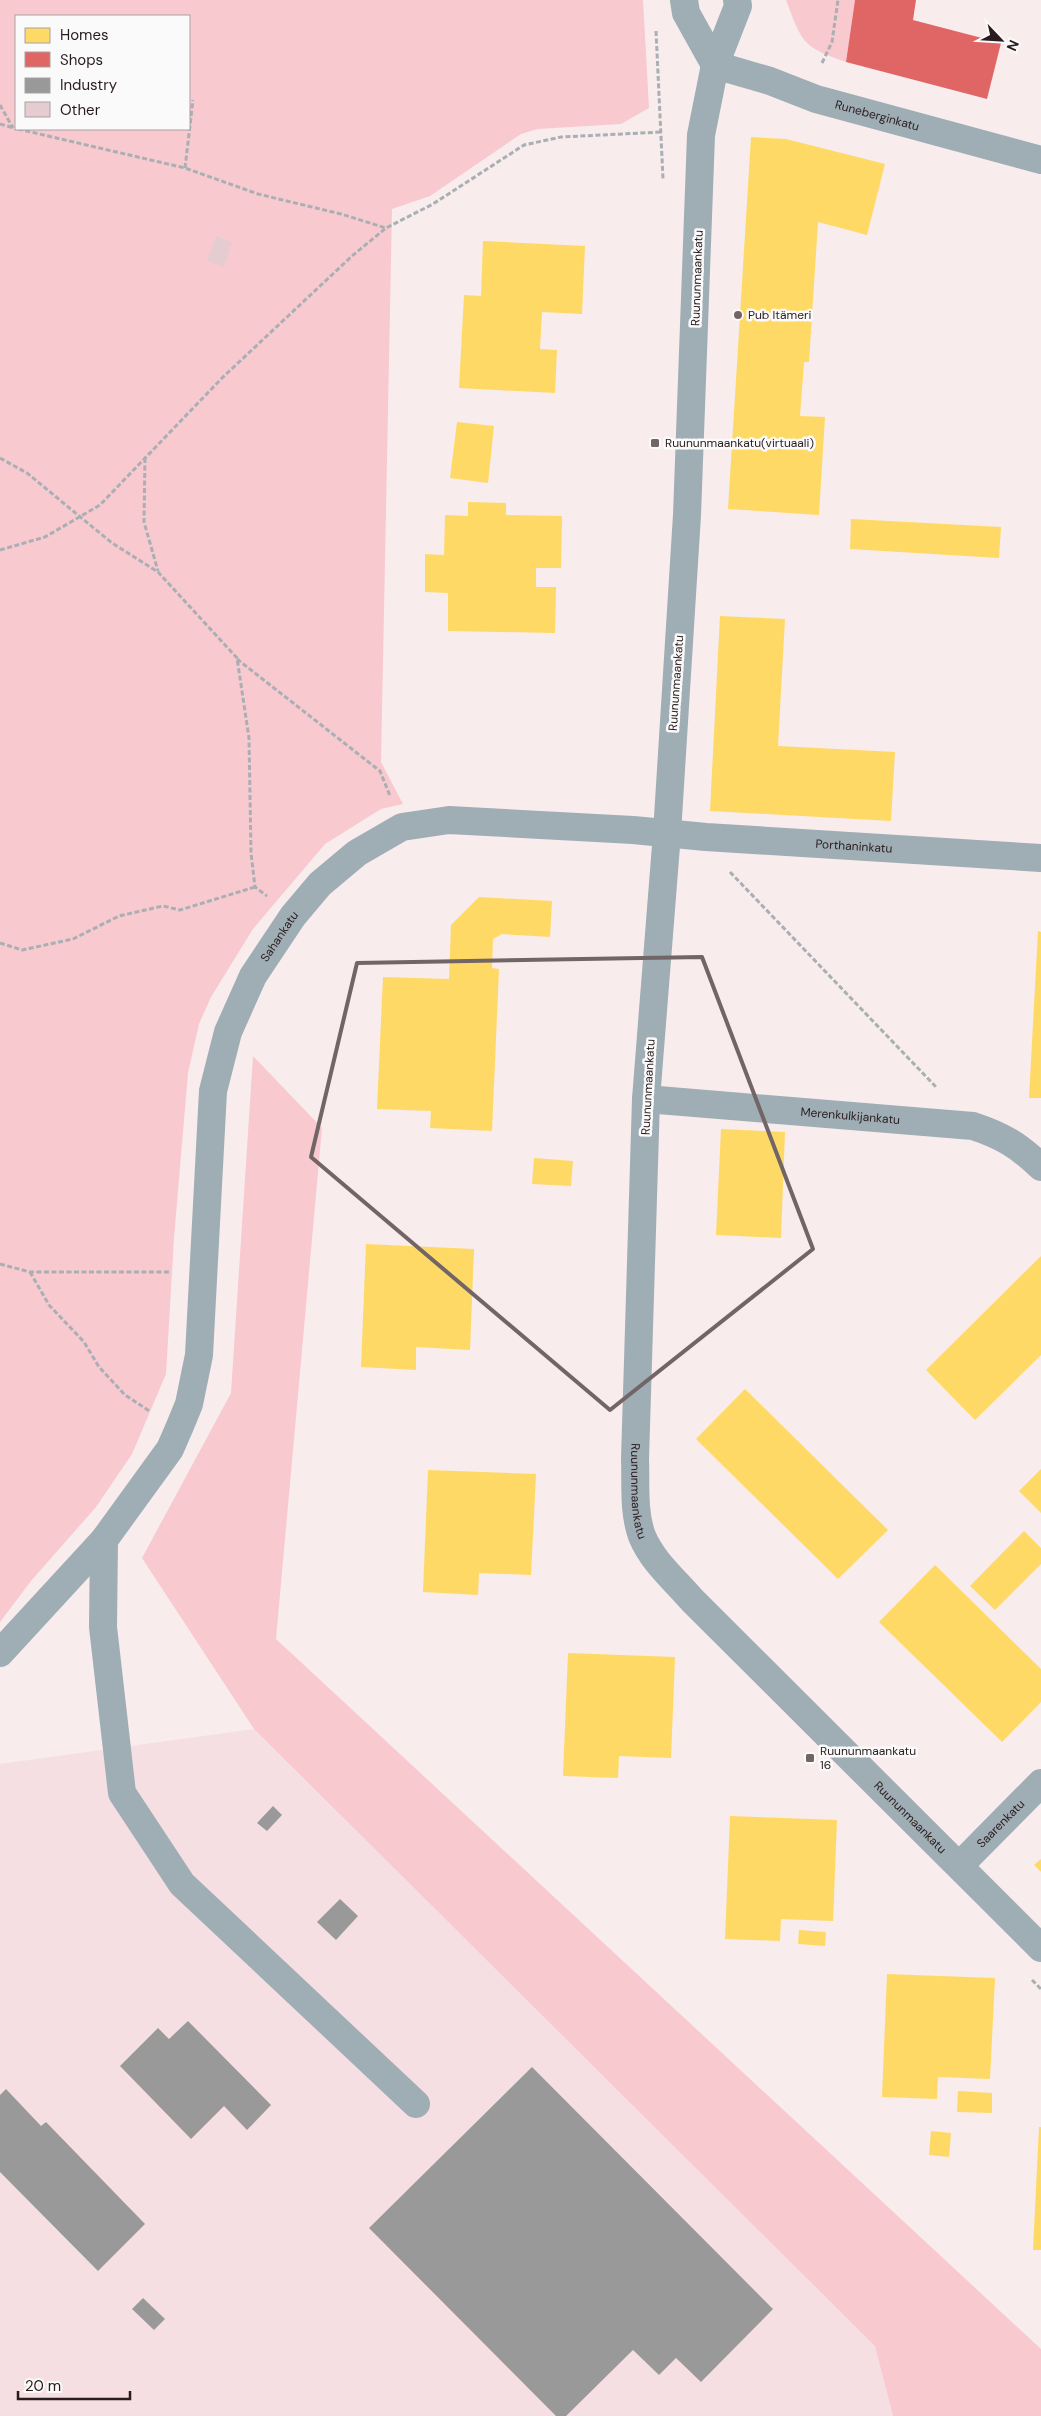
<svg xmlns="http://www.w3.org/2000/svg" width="1041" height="2416" viewBox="0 0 1041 2416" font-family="'DM Sans',sans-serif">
	<rect width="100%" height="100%" fill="#f8eced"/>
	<path fill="#f5dfe2" d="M254,1729L876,2346L893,2416H0V1764Z"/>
	<g fill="#f9c9d0" fill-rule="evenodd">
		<path d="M0,0H643L649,108L621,124L538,129L521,134L430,196L392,209L381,762L403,804L381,809L325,844L253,929L211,997L199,1024L188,1073L174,1238L166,1374L132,1454L96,1507L31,1581L0,1622ZM16,16H189V129H16Z"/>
		<path d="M786,0H855L846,62C803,47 802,43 786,0Z"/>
		<path d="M253,1056L322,1128L276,1639L1041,2349V2416H893L875,2346L254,1729L142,1558L231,1393Z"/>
	</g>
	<g fill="#ffd966">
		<path d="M751,137L786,139L885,164L867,235L818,222L809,362H804L800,416L825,417L819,515L728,509Z"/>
		<path d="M483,241L585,246L582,314L542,312L540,349L557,350L555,393L459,388L464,295L481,296Z"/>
		<path d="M457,422L494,426L488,483L450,478Z"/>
		<path d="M468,502L506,503V515L562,516L561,568H536V587H556L555,633L448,631V593L425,592V554L444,555L445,515L468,516Z"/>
		<path d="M851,519L1001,527L999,558L850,549Z"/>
		<path d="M720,616L785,619L778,746L895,752L891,821L710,811Z"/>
		<path d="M479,897L552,901L550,937L502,934L493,939L492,968L499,969L492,1131L430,1128L431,1111L377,1109L383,977L449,979L451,925Z"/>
		<path d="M1038,931L1041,932V1098H1029Z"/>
		<path d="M721,1129L785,1132L781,1238L716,1235Z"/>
		<path d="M534,1158L573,1161L571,1186L532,1184Z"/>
		<path d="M366,1244L474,1249L470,1350L416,1347V1370L361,1367Z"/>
		<path d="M1041,1256V1355L975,1420L926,1370Z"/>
		<path d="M745,1389L888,1530L838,1579L696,1439Z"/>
		<path d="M1041,1469V1513L1019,1491Z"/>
		<path d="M428,1470L536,1474L531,1575L479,1573L478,1595L423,1592Z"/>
		<path d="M1024,1531L1041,1548V1564L995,1610L970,1586Z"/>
		<path d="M935,1565L1041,1669V1702L1002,1742L879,1622Z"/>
		<path d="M568,1653L675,1657L671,1758L619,1756L618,1778L563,1776Z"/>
		<path d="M730,1816L837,1820L833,1921L781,1919L780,1941L725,1939Z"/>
		<path d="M1041,1859V1872L1034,1865Z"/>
		<path d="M799,1930L826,1932L825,1946L798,1944Z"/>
		<path d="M887,1974L995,1978L990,2079L938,2077L937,2099L882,2097Z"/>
		<path d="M958,2091L992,2093V2113L957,2112Z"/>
		<path d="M1039,2127H1041V2250H1033Z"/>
		<path d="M931,2131L951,2133L949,2157L929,2155Z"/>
	</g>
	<path fill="#e06666" d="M855,0H916L913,20L1001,43L987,99L846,62Z"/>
	<g fill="#999">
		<path d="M273,1806L282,1815L267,1831L257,1823Z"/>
		<path d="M340,1899L358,1916L336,1940L317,1922Z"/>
		<path d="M188,2021L271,2105L247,2130L224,2106L191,2139L120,2066L158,2028L169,2039Z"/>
		<path d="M532,2067L773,2309L701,2382L676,2358L659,2375L633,2350L566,2416H556L369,2228Z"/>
		<path d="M6,2089L41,2126L46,2122L145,2224L98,2271L0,2172V2095Z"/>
		<path d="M143,2298L165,2319L154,2330L132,2309Z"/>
	</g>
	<path fill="#e5ccd0" d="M216,236L232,242L224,267L207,261Z"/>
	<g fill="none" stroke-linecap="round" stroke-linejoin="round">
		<g stroke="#a9afb3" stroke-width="3" stroke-dasharray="5 2.5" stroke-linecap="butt">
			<path d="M656,31L663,179"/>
			<path d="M822,63L832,42L838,0"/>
			<path d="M0,105L13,128"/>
			<path d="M0,124L14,128"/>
			<path d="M18,129L185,168L258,194L341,214L386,228L433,204L524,145L561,137L662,132"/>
			<path d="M185,168L193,100"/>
			<path d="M0,458L27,473L112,543L158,572L237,658L249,738L251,853L255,887L267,896"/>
			<path d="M145,458L144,522L158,571"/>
			<path d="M0,550L45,537L100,505L222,378L352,256L386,228"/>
			<path d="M237,659L380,771L390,796"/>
			<path d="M730,872L937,1088"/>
			<path d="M0,943L22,950L73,939L119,916L163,906L180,910L255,887"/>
			<path d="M0,1264L30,1272H171"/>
			<path d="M30,1272L49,1305L84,1342L99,1367L125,1395L151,1412"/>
			<path d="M1032,1980L1041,1989"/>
		</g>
		<g stroke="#9fadb4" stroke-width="28">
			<path d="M684,0L686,13L715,65"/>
			<path id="s1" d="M737,0L738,6L715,65L701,135L687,515L667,833L646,1099L635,1459C636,1483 633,1512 642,1536C652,1561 675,1580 692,1600L1041,1948"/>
			<path id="s2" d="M715,65L770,81L816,99L1041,160"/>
			<path id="s3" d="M646,1099L973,1126C1003,1136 1018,1145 1041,1167"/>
			<path d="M104,1540L103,1627L122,1793L182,1884L416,2104"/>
			<path id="s4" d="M0,1653L104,1540L170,1449L180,1426L189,1404L199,1355L213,1091L228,1032L253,976L293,916L320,884L357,853L402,827L449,820L633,830L706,837L1041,858"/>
			<path id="s5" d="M960,1865L1041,1783"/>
		</g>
	</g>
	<path fill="none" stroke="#726566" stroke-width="4" stroke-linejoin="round" d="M702,957L813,1249L610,1410L311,1157L357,963Z"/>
	<g fill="#726566" stroke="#fafafa" stroke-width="2">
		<circle cx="738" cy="315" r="5"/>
		<rect x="650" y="438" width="10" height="10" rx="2.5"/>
		<rect x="805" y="1753" width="10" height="10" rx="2.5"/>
	</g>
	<g text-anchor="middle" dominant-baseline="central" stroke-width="5" stroke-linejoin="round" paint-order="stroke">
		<g font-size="12" fill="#2a1c1e" stroke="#fafafa">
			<text stroke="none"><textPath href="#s2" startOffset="170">Runeberginkatu</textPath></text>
			<text transform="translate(697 278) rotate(-88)">Ruununmaankatu</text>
			<text transform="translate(676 683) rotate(-86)">Ruununmaankatu</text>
			<text stroke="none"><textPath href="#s4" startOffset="1419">Porthaninkatu</textPath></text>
			<text stroke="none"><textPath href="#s4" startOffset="799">Sahankatu</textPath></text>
			<text transform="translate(648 1087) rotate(-87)">Ruununmaankatu</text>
			<text stroke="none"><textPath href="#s3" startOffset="205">Merenkulkijankatu</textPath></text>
			<text stroke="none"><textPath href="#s1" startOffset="1499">Ruununmaankatu</textPath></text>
			<text stroke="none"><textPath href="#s1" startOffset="1934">Ruununmaankatu</textPath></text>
			<text stroke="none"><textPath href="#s5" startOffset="58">Saarenkatu</textPath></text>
		</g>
		<g font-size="12" fill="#2a1c1e" stroke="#fafafa" text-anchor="start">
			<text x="748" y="315">Pub Itämeri</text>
			<text x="665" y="443">Ruununmaankatu(virtuaali)</text>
			<text x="820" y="1751">Ruununmaankatu<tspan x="820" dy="14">16</tspan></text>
		</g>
	</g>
	<rect x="15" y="15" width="175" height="115" fill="#fafafa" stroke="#a7a1a2"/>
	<rect x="25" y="28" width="25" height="15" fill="#ffd966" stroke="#a7a1a2"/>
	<text x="60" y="40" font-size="15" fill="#2a1c1e">Homes</text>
	<rect x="25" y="52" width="25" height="15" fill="#e06666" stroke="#a7a1a2"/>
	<text x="60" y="65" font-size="15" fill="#2a1c1e">Shops</text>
	<rect x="25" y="78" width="25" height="15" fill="#999999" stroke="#a7a1a2"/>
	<text x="60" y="90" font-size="15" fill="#2a1c1e">Industry</text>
	<rect x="25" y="102" width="25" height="15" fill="#e5ccd0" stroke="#a7a1a2"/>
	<text x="60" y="115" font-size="15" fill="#2a1c1e">Other</text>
	<g transform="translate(1001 40) rotate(115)" stroke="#fafafa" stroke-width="4" paint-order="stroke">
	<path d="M0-4L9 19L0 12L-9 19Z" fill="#2a1c1e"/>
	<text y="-8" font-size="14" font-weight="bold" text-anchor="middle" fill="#2a1c1e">N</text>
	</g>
	<path d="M18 2391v8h112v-8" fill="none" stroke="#2a1c1e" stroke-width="2.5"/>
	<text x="25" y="2391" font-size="15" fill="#2a1c1e" stroke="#fafafa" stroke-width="4" paint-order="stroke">20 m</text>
</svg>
